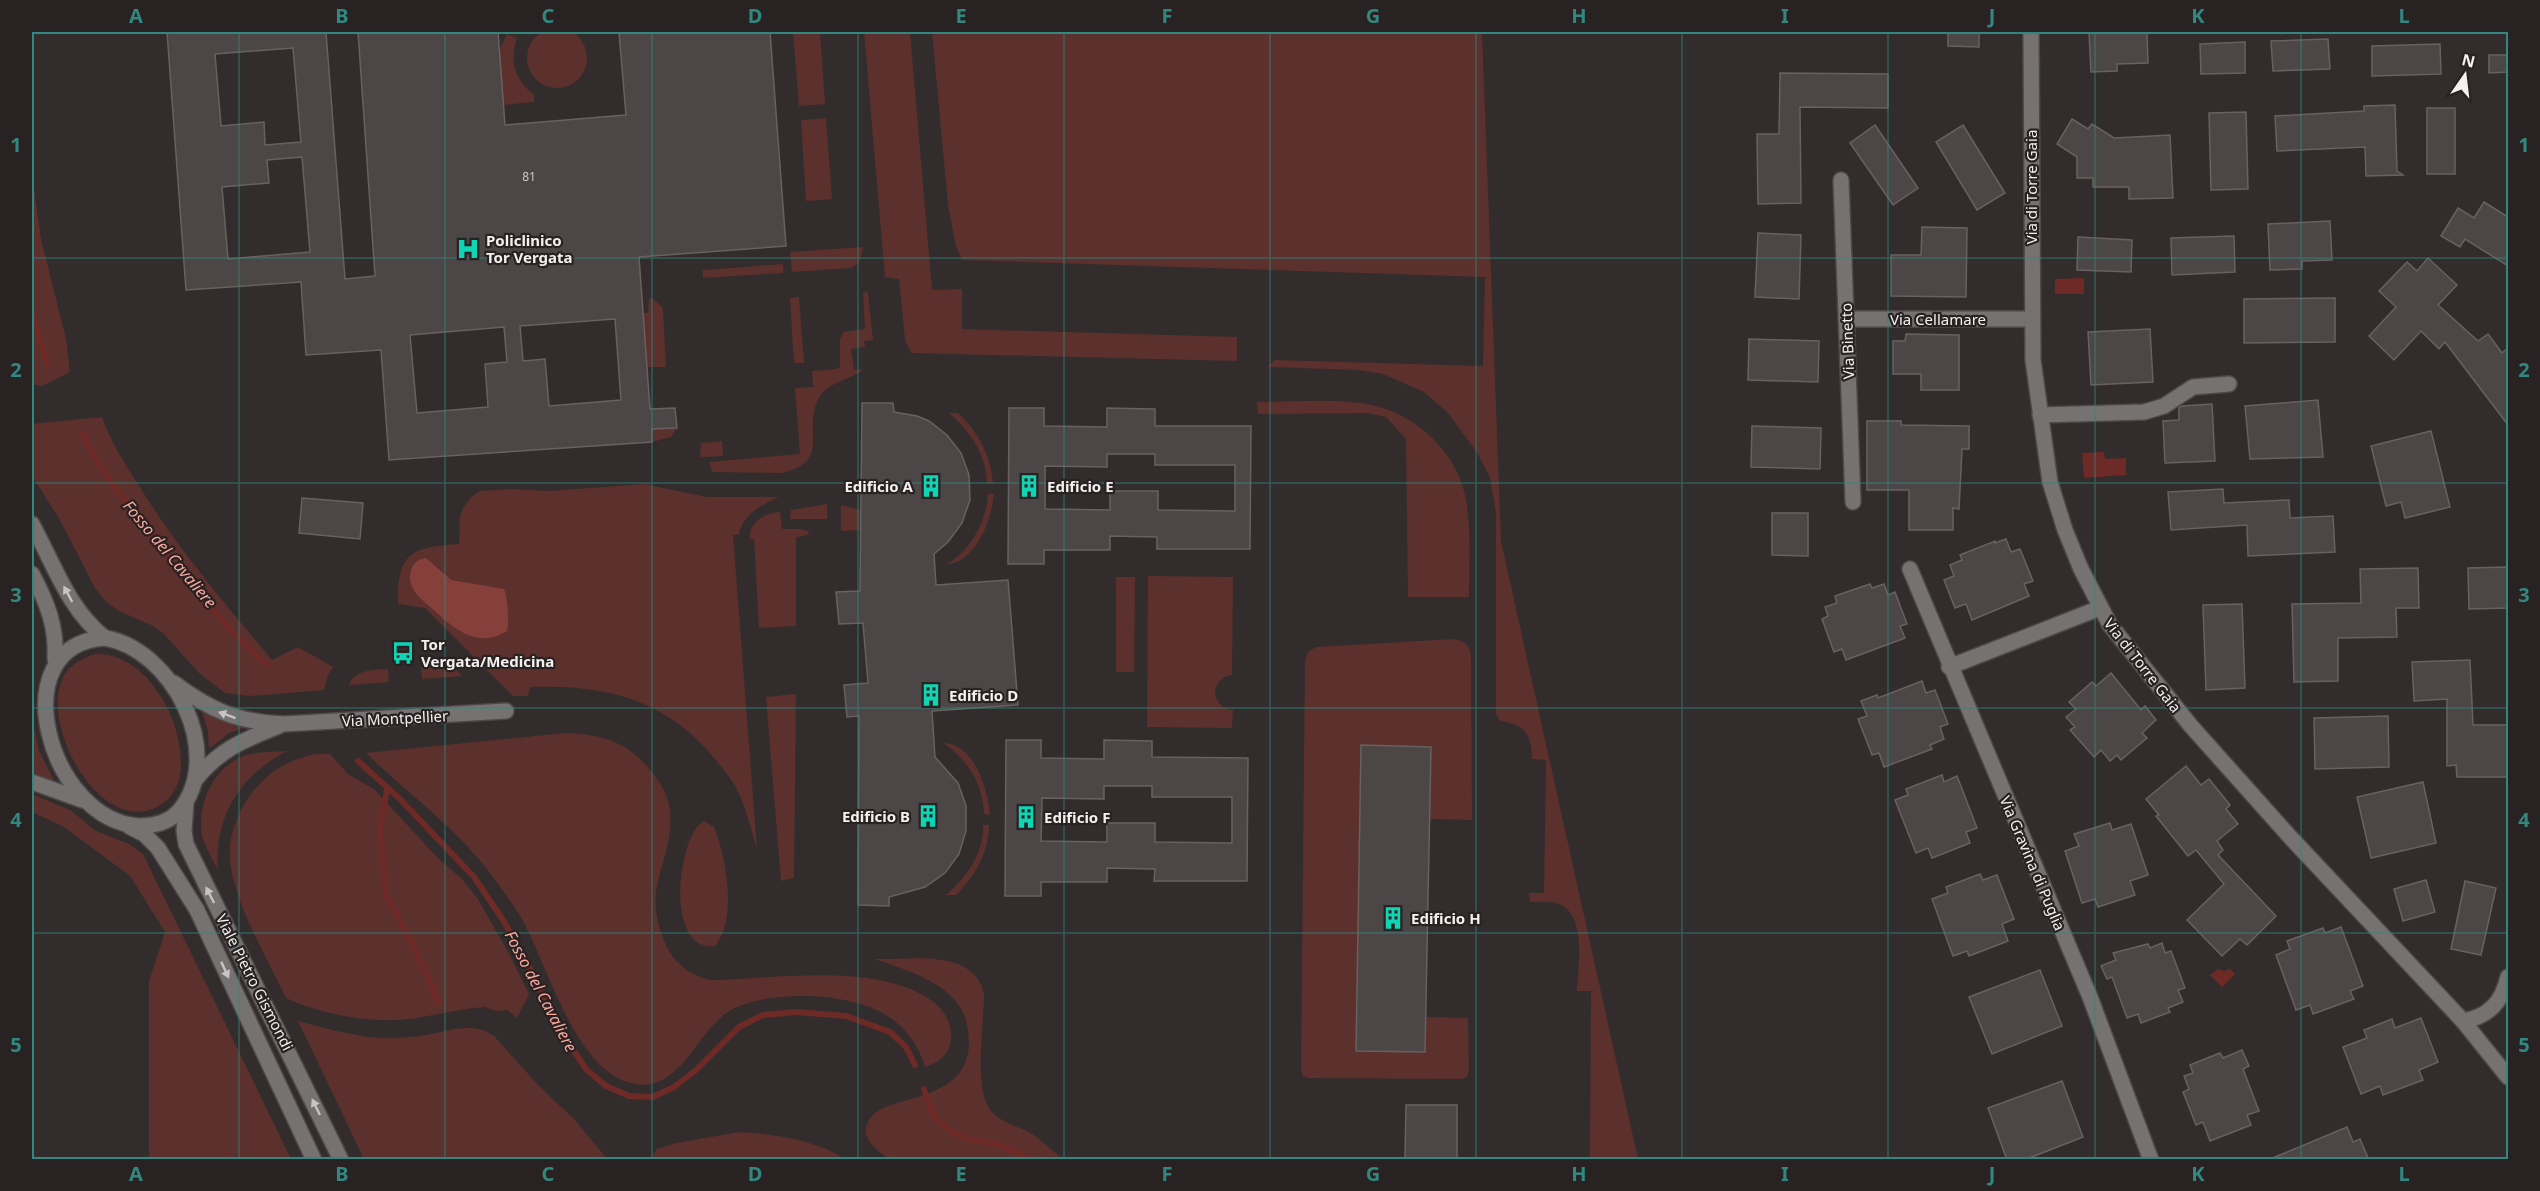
<svg xmlns="http://www.w3.org/2000/svg" width="2540" height="1191" viewBox="0 0 2540 1191" font-family="'Noto Sans',sans-serif">
	<rect width="100%" height="100%" fill="#322c2c"/>
	<g fill="#5c302c">
		<circle cx="557" cy="58" r="30"/>
		<path d="M793,32H820L825,104L799,106Z"/>
		<path d="M864,32H910L932,290L962,289V329L1237,337V361L911,353L905,340L899,279L885,277Z"/>
		<path d="M932,32H1482L1501,541L1638,1159H1590L1591,991H1577C1578,967 1587,915 1559,904C1551,901 1539,902 1530,902L1529,893H1544L1546,760L1532,759C1531,734 1526,725 1500,721L1496,714V513L1490,477L1476,451L1448,413L1424,392L1383,374L1358,370L1268,367L1274,360L1483,366L1485,277L962,260L956,246L948,205Z"/>
		<path d="M507,34L517,38C509,61 515,80 534,95V102L503,105L499,51Z"/>
		<path d="M826,118L832,199L806,201L801,120Z"/>
		<path d="M32,174L41,239L66,339L70,372L42,386L32,384Z"/>
		<path d="M864,247L859,263L851,268L792,272L790,252Z"/>
		<path d="M783,264V273L703,278V270Z"/>
		<path d="M868,292L873,340L864,341L865,347L851,349L854,370L864,369C851,380 831,381 821,395C799,426 835,461 782,473L712,472L709,462L800,454L795,388L813,387L812,371L836,369L840,367V339L843,332L865,329L863,293Z"/>
		<path d="M799,297L804,363H794L790,298Z"/>
		<path d="M649,298L653,299L663,308L666,367H647L643,313H648Z"/>
		<path d="M1257,402C1293,402 1331,398 1367,404C1417,413 1460,454 1467,505C1471,535 1469,567 1469,597H1408L1406,439L1386,417L1368,413L1258,414Z"/>
		<path d="M949,413H958C978,432 991,455 993,483H987C986,454 970,431 949,413Z"/>
		<path d="M102,417C111,443 126,465 141,489C179,550 226,605 272,660L298,647L333,667L328,675L324,690L250,696L225,693L200,674L164,634L153,626L119,611L106,602L95,588L60,520L32,476V424Z"/>
		<path d="M677,428L671,437L652,442V429Z"/>
		<path d="M722,441L723,456L700,457L701,443Z"/>
		<path d="M644,484L707,497H779C762,505 743,514 739,534L733,535L757,849C751,830 747,810 738,792C732,779 723,769 714,758C666,699 604,684 530,687L528,696H513L425,608L398,604C397,553 411,547 459,544L460,517L463,508L471,497L480,491L512,489L550,491Z"/>
		<path d="M988,494H994C991,521 977,561 946,565C971,550 986,522 988,494Z"/>
		<path d="M827,504V519H790L791,510Z"/>
		<path d="M841,505L861,510L860,530L841,531Z"/>
		<path d="M780,512L782,529H801L808,531L809,535L796,537V626L759,628L754,539H750C748,522 765,513 780,512Z"/>
		<path d="M1148,576L1233,577L1232,675C1209,679 1210,707 1233,710L1232,728L1147,727Z"/>
		<path d="M1116,577H1135L1134,672H1116Z"/>
		<path d="M1454,639C1464,641 1469,644 1471,655L1472,820L1430,819V747L1362,745L1357,1051L1425,1052V1017L1468,1018L1469,1070L1467,1077L1461,1079L1308,1078L1303,1076L1301,1071L1305,661L1308,652L1316,647Z"/>
		<path d="M95,654C150,651 193,735 178,783C174,794 167,801 157,807C99,837 36,720 65,674C71,664 83,658 95,654Z"/>
		<path d="M447,666L455,668L462,676L422,679L421,667Z"/>
		<path d="M388,669L389,682L349,685C354,669 375,670 388,669Z"/>
		<path d="M796,694L794,878L781,881L766,697Z"/>
		<path d="M202,711L233,725L246,727L229,733L209,749L208,732Z"/>
		<path d="M34,727L39,751L55,782L32,775V732Z"/>
		<path d="M566,733C597,734 623,740 644,763C656,776 669,793 670,811C674,864 639,886 666,945C675,965 691,975 711,980C776,979 875,962 931,1000C943,1009 953,1023 951,1039C949,1055 940,1062 925,1067C919,1047 907,1029 889,1017C853,992 769,989 731,1010C697,1029 682,1092 635,1084C576,1074 549,968 523,921C513,904 499,885 487,869C452,825 406,792 366,753Z"/>
		<path d="M943,743C974,743 988,789 990,815L984,814C983,785 968,759 943,743Z"/>
		<path d="M287,751C241,775 214,816 218,870C212,859 205,847 202,836C197,805 212,770 241,757C255,751 272,752 287,751Z"/>
		<path d="M315,754H330L348,774L375,790L437,857L462,879L478,899L507,950L529,994L517,1018L507,1010L495,1011L485,1007C456,1009 427,1018 398,1020C363,1022 318,1013 286,998C268,960 232,899 230,858C228,838 237,815 248,798C264,774 287,760 315,754Z"/>
		<path d="M32,794L72,811L94,830L129,844L143,854L291,1159H149V981L165,932L130,876L64,827L32,812Z"/>
		<path d="M704,821L714,827C726,857 738,919 715,946C663,953 678,833 704,821Z"/>
		<path d="M983,825H989C989,852 975,876 956,895H946C967,877 984,853 983,825Z"/>
		<path d="M874,959C910,960 973,948 984,993C985,1023 971,1093 994,1114C1002,1122 1016,1126 1027,1131C1040,1138 1051,1150 1063,1159L890,1160C877,1150 858,1138 869,1120C876,1108 891,1105 904,1101C946,1090 977,1075 967,1025C960,985 907,970 874,959Z"/>
		<path d="M298,1021C325,1028 352,1036 380,1038C395,1039 412,1037 426,1035C449,1031 472,1021 494,1036L541,1088L574,1119L607,1159H364Z"/>
		<path d="M740,1132C777,1135 813,1139 845,1159H650L657,1149L676,1143Z"/>
	</g>
	<path fill="#86403b" d="M426,558L451,580L504,589C507,595 510,624 507,631C478,649 455,630 434,610C421,599 404,587 412,568C415,561 419,559 426,558Z"/>
	<g fill="#6d2a26">
		<path d="M2084,278V294H2055V279Z"/>
		<path d="M2104,452L2105,459L2126,458V475L2084,478L2082,453Z"/>
		<path d="M2218,969L2224,971L2230,969L2235,974L2222,987L2210,975Z"/>
	</g>
	<g fill="none" stroke-linecap="round" stroke-linejoin="round">
		<g stroke="#6d2a26" stroke-width="6">
			<path d="M32,314L47,363"/>
			<path d="M83,434C100,472 128,505 154,537C188,581 225,628 267,665"/>
			<path d="M358,761L400,799L474,877L503,920L534,976L555,1023L586,1069L606,1086L629,1096L653,1097L674,1087L696,1070L739,1027L763,1015L796,1012L846,1016L890,1032L906,1047L915,1065"/>
			<path d="M387,789L380,828L386,895L412,943L439,1003"/>
			<path d="M924,1089L934,1117L949,1130L971,1140L993,1143L1019,1153L1028,1160"/>
		</g>
	</g>
	<g fill="#4d4646" stroke="#686160" stroke-width="1.5" fill-rule="evenodd">
		<path d="M167,32H326L345,279L375,276L358,32H498L505,125L626,115L619,32H770L786,246L639,257L650,409L675,408L677,428L652,429V442L389,460L381,350L306,355L301,282L186,290ZM293,48L301,142L265,145L264,122L221,126L215,54ZM302,157L310,252L228,259L222,187L269,183L267,160ZM615,319L621,400L549,406L545,359L523,361L520,326ZM504,327L507,362L485,364L488,407L417,413L410,335Z"/>
		<path d="M1948,32H1979V47L1948,46Z"/>
		<path d="M2089,32H2147L2148,63L2117,64V71L2091,72Z"/>
		<path d="M2328,39L2330,69L2273,71L2271,41Z"/>
		<path d="M2245,42V73L2201,74L2200,44Z"/>
		<path d="M2440,44L2441,74L2372,76V46Z"/>
		<path d="M2489,55H2508V72L2489,73Z"/>
		<path d="M1780,73L1888,74V108L1800,107L1801,203L1758,204L1757,134H1779Z"/>
		<path d="M2395,105L2397,171L2403,175L2366,176L2365,147L2277,151L2275,116L2364,111V106Z"/>
		<rect x="2427" y="108" width="28" height="66"/>
		<path d="M2246,112L2248,189L2211,190L2209,113Z"/>
		<path d="M2072,119L2088,129L2092,124L2114,138L2170,135L2173,198L2129,199V187H2093V178H2077V157L2057,144Z"/>
		<path d="M1875,125L1918,188L1893,205L1850,143Z"/>
		<path d="M1963,125L2005,193L1977,210L1936,142Z"/>
		<path d="M2484,202L2508,217V266L2465,239L2460,247L2441,236L2458,208L2474,218Z"/>
		<path d="M2330,221L2332,260L2302,261V269L2270,270L2268,224Z"/>
		<path d="M1922,227L1967,228L1966,297L1891,296V255H1921Z"/>
		<path d="M1758,233L1801,235L1799,299L1755,297Z"/>
		<path d="M2234,236L2235,272L2172,275L2171,238Z"/>
		<path d="M2078,237L2132,240L2131,272L2077,270Z"/>
		<path d="M2428,258L2457,285L2438,305L2478,341L2488,334L2502,353L2508,348V425L2445,342L2439,349L2421,331L2394,360L2369,336L2396,307L2379,291L2407,262L2417,271Z"/>
		<path d="M2335,298V342L2244,343V299Z"/>
		<path d="M2150,329L2153,382L2091,385L2088,332Z"/>
		<path d="M1906,334L1959,335V390H1921V374H1893V341H1905Z"/>
		<path d="M1749,339L1819,341L1818,382L1748,380Z"/>
		<path d="M2318,400L2323,457L2250,459L2245,406Z"/>
		<path d="M862,403H893L894,412L917,416L929,421L947,435L961,453L969,475L970,500L962,523L948,542L934,554L936,585L1008,580L1018,705L932,711L935,757L958,783L966,806V831L959,854L945,873L925,887L889,897V906L858,905L859,716L847,717L844,685L868,683L863,623L839,624L836,592L860,591Z"/>
		<path d="M2212,404L2215,461L2165,463L2163,421L2179,420V408L2182,406Z"/>
		<path d="M1009,408H1044V426L1107,427V408L1155,409V426H1251L1250,549H1157V537L1110,536V550H1044V564H1008ZM1107,454H1155V465H1235V511L1158,510V491H1110V510L1045,509V466L1107,467Z"/>
		<path d="M1867,421H1901V425L1969,426V449H1962L1959,509L1953,508V530H1909V490H1867Z"/>
		<path d="M1752,426L1821,428L1820,469L1751,467Z"/>
		<path d="M2431,431L2450,507L2405,518L2401,502L2386,506L2371,446Z"/>
		<path d="M2223,489L2224,503L2289,500L2290,518L2333,516L2335,552L2248,556L2247,525L2171,530L2168,492Z"/>
		<path d="M302,498L363,503L360,539L299,533Z"/>
		<path d="M1772,513H1808V556L1772,555Z"/>
		<path d="M2006,539L2011,552L2020,549L2033,581L2024,584L2029,596L1972,620L1966,604L1955,608L1944,580L1954,576L1950,565L1962,560L1960,555L1995,541V543Z"/>
		<path d="M2508,567V608L2469,609L2468,568Z"/>
		<path d="M2418,568L2419,608H2396L2397,637L2338,638V681L2294,682L2292,604L2361,603L2360,569Z"/>
		<path d="M1870,584L1872,588L1884,584L1888,595L1895,592L1907,624L1900,626L1905,638L1846,660L1842,649L1834,652L1822,619L1828,616L1825,607L1837,603L1835,596Z"/>
		<path d="M2242,604L2245,688L2206,690L2203,605Z"/>
		<path d="M2470,660L2473,725H2508V777H2457L2456,765L2447,766V699L2414,701L2412,662Z"/>
		<path d="M2111,673L2141,710L2145,706L2156,720L2142,733L2147,738L2121,760L2117,755L2110,761L2101,750L2094,757L2070,730L2075,727L2066,717L2076,709L2069,702L2092,682L2096,686Z"/>
		<path d="M1922,681L1926,693L1935,690L1948,724L1940,727L1944,739L1930,745L1932,749L1884,767L1879,753L1872,755L1858,719L1867,716L1861,701L1877,695L1878,698Z"/>
		<path d="M2388,716L2389,767L2315,769L2314,718Z"/>
		<path d="M1006,740H1041V758L1104,759V740L1152,741V757L1248,758L1247,881H1154L1155,869L1107,868V882H1041V896H1005ZM1104,786H1152V797H1232V843L1155,842V823H1107V842L1041,841L1042,798L1104,799Z"/>
		<path d="M1361,745L1431,747L1425,1052L1356,1051Z"/>
		<path d="M2186,766L2201,785L2209,779L2230,805L2226,809L2238,824L2217,841L2223,850L2218,855L2276,916L2247,945L2240,939L2222,956L2187,920L2224,884L2196,850L2188,856L2156,816L2159,815L2146,799Z"/>
		<path d="M1942,775L1944,782L1957,776L1977,828L1966,832L1970,843L1932,858L1928,848L1916,853L1895,800L1908,795L1906,789Z"/>
		<path d="M2423,782L2436,843L2371,858L2357,797Z"/>
		<path d="M2110,823L2112,830L2131,824L2148,875L2130,881L2135,895L2098,907L2095,899L2082,903L2065,851L2079,846L2074,834Z"/>
		<path d="M1980,874L1983,880L1997,875L2014,919L2002,924L2008,941L1969,956L1967,951L1953,956L1932,899L1948,893L1946,887Z"/>
		<path d="M2426,880L2435,912L2403,921L2394,889Z"/>
		<path d="M2465,881L2496,888L2481,955L2451,949Z"/>
		<path d="M2341,927L2363,986L2350,991L2354,999L2313,1014L2310,1005L2296,1010L2276,955L2290,949L2287,941L2323,928L2325,933Z"/>
		<path d="M2162,943L2165,953L2171,951L2185,988L2178,990L2183,1002L2168,1008L2170,1012L2141,1023L2138,1014L2127,1018L2112,977L2107,979L2101,966L2116,960L2113,953L2148,944L2150,948Z"/>
		<path d="M2040,970L2062,1026L1992,1054L1969,997Z"/>
		<path d="M2421,1018L2438,1062L2419,1070L2423,1080L2383,1095L2380,1086L2361,1094L2343,1047L2367,1038L2364,1030L2392,1019L2395,1028Z"/>
		<path d="M2242,1050L2249,1066L2243,1069L2259,1111L2247,1115L2251,1125L2210,1141L2203,1122L2196,1125L2183,1092L2189,1089L2184,1076L2193,1073L2190,1065L2220,1053L2223,1058Z"/>
		<path d="M2062,1081L2083,1137L2024,1160H2007L1988,1108Z"/>
		<path d="M1406,1105H1457V1160H1405Z"/>
		<path d="M2347,1127L2353,1142L2360,1139L2369,1160H2268Z"/>
	</g>
	<g fill="none" stroke-linecap="round" stroke-linejoin="round">
		<g stroke="#4d4747" stroke-width="18">
			<g id="minor">
				<path d="M2031,32L2033,360L2050,482L2065,530L2081,569L2110,625L2191,726L2291,838L2463,1021L2508,1077"/>
				<path d="M1841,180L1853,502"/>
				<path d="M1846,319H2031"/>
				<path d="M2040,415L2144,412L2164,406L2193,387L2229,384"/>
				<path d="M32,524C54,564 68,609 105,638"/>
				<path d="M1910,569L2090,997L2151,1160"/>
				<path d="M32,574C47,602 57,627 55,659"/>
				<path d="M105,638C172,649 226,753 180,810C170,822 154,826 139,826C49,821 0,644 105,638Z"/>
				<path d="M1949,667L2100,608"/>
				<path d="M174,683C211,711 238,722 284,724L506,711"/>
				<path d="M195,780C220,749 244,740 279,726"/>
				<path d="M32,782L82,800"/>
				<path d="M186,803L184,831L186,844L341,1160"/>
				<path d="M130,827L144,834L158,848L197,910L314,1160"/>
				<path d="M2463,1021C2489,1017 2502,1002 2508,977"/>
			</g>
		</g>
		<use href="#minor" stroke="#767272" stroke-width="15"/>
	</g>
	<defs><path id="oneway-solid" d="M-6-.8H1V-3.2L6.5 0L1 3.2V.8H-6Z" transform="scale(1.5)"/></defs>
	<g fill="#c8c4c3">
		<use href="#oneway-solid" transform="translate(68 594) rotate(-118)"/>
		<use href="#oneway-solid" transform="translate(227 715) rotate(-160)"/>
		<use href="#oneway-solid" transform="translate(210 895) rotate(-117)"/>
		<use href="#oneway-solid" transform="translate(225 970) rotate(65)"/>
		<use href="#oneway-solid" transform="translate(316 1107) rotate(-116)"/>
	</g>
	<path fill="none" stroke="#318881" stroke-width="1.5" stroke-opacity="0.55" d="M239,32V1160M445,32V1160M652,32V1160M858,32V1160M1064,32V1160M1270,32V1160M1476,32V1160M1682,32V1160M1888,32V1160M2095,32V1160M2301,32V1160M32,258H2508M32,483H2508M32,708H2508M32,933H2508"/>
	<defs>
		<g id="hospital-bare" transform="scale(1.8)"><path d="M-5-5h3v3.5h4V-5h3V5h-3V1.5h-4V5h-3Z" fill="#0fd5b4" stroke="#282322" stroke-width="2.5" paint-order="stroke"/></g>
		<g id="building-bare" transform="scale(1.8)"><path d="M-4-6H4V6H1V3H-1V6H-4ZM-2.5-4.3h1.7v1.8h-1.7ZM.8-4.3h1.7v1.8H.8ZM-2.5-1h1.7V.8h-1.7ZM.8-1h1.7V.8H.8Z" fill="#0fd5b4" stroke="#282322" stroke-width="2.5" paint-order="stroke"/></g>
		<g id="bus-bare" transform="scale(1.8)"><path d="M-5-6H5V4H4V6H2V4H-2V6H-4V4H-5ZM-3.5-4V0h7V-4ZM-3.5 1.2v1.5H-2V1.2ZM2 1.2v1.5H3.5V1.2Z" fill="#0fd5b4" stroke="#282322" stroke-width="2.5" paint-order="stroke"/></g>
	</defs>
	<g fill-rule="evenodd">
		<use href="#hospital-bare" x="468" y="249"/>
		<use href="#building-bare" x="931" y="486"/>
		<use href="#building-bare" x="1029" y="486"/>
		<use href="#bus-bare" x="403" y="653"/>
		<use href="#building-bare" x="931" y="695"/>
		<use href="#building-bare" x="928" y="816"/>
		<use href="#building-bare" x="1026" y="817"/>
		<use href="#building-bare" x="1393" y="918"/>
	</g>
	<g text-anchor="middle" dominant-baseline="central" stroke-width="4.5" stroke-linejoin="round" paint-order="stroke">
		<g font-size="12" fill="#cac6c5">
			<text x="529" y="176">81</text>
		</g>
		<g font-size="15" fill="#f4f0ef" stroke="#282322">
			<text transform="translate(2031 187) rotate(-90)">Via di Torre Gaia</text>
			<text x="1938" y="319">Via Cellamare</text>
			<text transform="translate(1847 341) rotate(-92)">Via Binetto</text>
			<text transform="translate(2143 665) rotate(52)">Via di Torre Gaia</text>
			<text transform="translate(395 718) rotate(-3)">Via Montpellier</text>
			<text transform="translate(2033 863) rotate(67)">Via Gravina di Puglia</text>
			<text transform="translate(255 982) rotate(63)">Viale Pietro Gismondi</text>
		</g>
		<g font-size="15" font-weight="bold" fill="#f4f0ef" stroke="#282322" text-anchor="start">
			<text x="486" y="240">Policlinico<tspan x="486" dy="17">Tor Vergata</tspan></text>
			<text x="913" y="486" text-anchor="end">Edificio A</text>
			<text x="1047" y="486">Edificio E</text>
			<text x="421" y="644">Tor<tspan x="421" dy="17">Vergata/Medicina</tspan></text>
			<text x="949" y="695">Edificio D</text>
			<text x="910" y="816" text-anchor="end">Edificio B</text>
			<text x="1044" y="817">Edificio F</text>
			<text x="1411" y="918">Edificio H</text>
		</g>
		<g font-size="16" font-style="italic" fill="#fca89f" stroke="#282322">
			<text transform="translate(170 554) rotate(50)">Fosso del Cavaliere</text>
			<text transform="translate(541 991) rotate(62)">Fosso del Cavaliere</text>
		</g>
	</g>
	<rect width="2540" height="1191" fill="none" stroke="#282322" stroke-width="66"/>
	<g transform="translate(2465 75) rotate(14)" stroke="#282322" stroke-width="4.5" paint-order="stroke">
	<path d="M0-4.5L10 22L0 15L-10 22Z" fill="#f4f0ef"/>
	<text y="-9" font-size="16" font-weight="bold" text-anchor="middle" fill="#f4f0ef">N</text>
	</g>
	<rect x="33" y="33" width="2474" height="1125" fill="none" stroke="#318881" stroke-width="2"/>
	<g font-size="20" text-anchor="middle" font-weight="bold" fill="#318881">
		<text x="136" y="23">A</text>
		<text x="342" y="23">B</text>
		<text x="548" y="23">C</text>
		<text x="755" y="23">D</text>
		<text x="961" y="23">E</text>
		<text x="1167" y="23">F</text>
		<text x="1373" y="23">G</text>
		<text x="1579" y="23">H</text>
		<text x="1785" y="23">I</text>
		<text x="1992" y="23">J</text>
		<text x="2198" y="23">K</text>
		<text x="2404" y="23">L</text>
		<text x="16" y="152">1</text>
		<text x="2524" y="152">1</text>
		<text x="16" y="377">2</text>
		<text x="2524" y="377">2</text>
		<text x="16" y="602">3</text>
		<text x="2524" y="602">3</text>
		<text x="16" y="827">4</text>
		<text x="2524" y="827">4</text>
		<text x="16" y="1052">5</text>
		<text x="2524" y="1052">5</text>
		<text x="136" y="1181">A</text>
		<text x="342" y="1181">B</text>
		<text x="548" y="1181">C</text>
		<text x="755" y="1181">D</text>
		<text x="961" y="1181">E</text>
		<text x="1167" y="1181">F</text>
		<text x="1373" y="1181">G</text>
		<text x="1579" y="1181">H</text>
		<text x="1785" y="1181">I</text>
		<text x="1992" y="1181">J</text>
		<text x="2198" y="1181">K</text>
		<text x="2404" y="1181">L</text>
	</g>
</svg>
